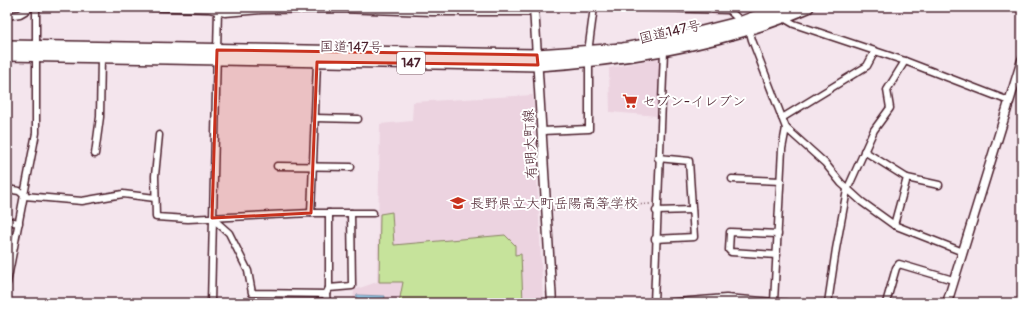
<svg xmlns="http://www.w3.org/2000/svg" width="1029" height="310" viewBox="0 0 1029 310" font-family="Pangolin,'Klee One',sans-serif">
	<rect width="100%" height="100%" fill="#f4e5ed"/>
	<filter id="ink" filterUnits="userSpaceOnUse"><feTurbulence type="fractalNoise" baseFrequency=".025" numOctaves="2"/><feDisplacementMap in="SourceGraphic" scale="8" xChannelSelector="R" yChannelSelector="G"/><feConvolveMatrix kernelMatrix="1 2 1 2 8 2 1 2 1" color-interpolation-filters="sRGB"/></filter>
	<g filter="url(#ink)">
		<g fill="#ecd3e0">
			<path d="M660,58L658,116L610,112L609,68Z"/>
			<path d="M533,95L543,303H353L354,290L377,282L380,124L412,121L413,102Z"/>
		</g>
		<path fill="#c6e39b" stroke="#888163" d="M392,212L394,245L505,235L515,245V255L521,254L523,303H399L403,282H379L380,214Z"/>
		<path fill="#97d7f8" stroke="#788da6" d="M357,295L385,296L384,303H356Z"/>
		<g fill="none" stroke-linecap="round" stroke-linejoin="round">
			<g stroke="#4a1f2b" stroke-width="9">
				<g id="street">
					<path d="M140,7L209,9L225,13L261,10L339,9L432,12H527L537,7"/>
					<path d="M623,7L729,10L749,29L752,40L786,128L825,163L841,183L862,202L894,225L963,252"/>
					<path d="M7,16L20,14L32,7"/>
					<path d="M782,17L794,24L905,61L1009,101"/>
					<path d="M588,52L594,7"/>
					<path d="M315,118L358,119"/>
					<path d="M782,118L867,66L875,51"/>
					<path d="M542,131L589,129V62"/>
					<path d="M159,135L155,176L156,217L188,219L311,213H373"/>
					<path d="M864,151L907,178L894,225"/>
					<path d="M95,154L100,117L101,57"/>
					<path d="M277,166L351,167"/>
					<path d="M907,178L939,185"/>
					<path d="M732,179L781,181"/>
					<path d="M7,189L19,191L25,196L82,201L123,194L155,198"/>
					<path d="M656,211L692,210"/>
					<path d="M311,213L317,62"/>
					<path d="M212,218L229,233L248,271L252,293L326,294"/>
					<path d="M7,221L19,223"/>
					<path d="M655,239L694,237L689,161L658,158"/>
					<path d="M777,255L731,252L729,250L730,232L778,234"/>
					<path d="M7,283L36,133V7"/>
					<path d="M329,288L352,286L351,213"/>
					<path d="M774,302L782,149L786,128"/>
					<path d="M211,303L218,9"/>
					<path d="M327,303L326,294L329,288V213"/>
					<path d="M654,303L664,51"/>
					<path d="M665,303L726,298L786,303"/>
					<path d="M828,303L836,249L847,190L874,130L890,108L887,90L905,61"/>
					<path d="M886,303L896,268L899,264L953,280"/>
				</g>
			</g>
			<g stroke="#4a1f2b" stroke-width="11">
				<g id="secondary">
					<path d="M534,7L552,303"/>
					<path d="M947,303L1022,60"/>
				</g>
			</g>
			<g stroke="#4a1f2b" stroke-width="14">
				<g id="highway">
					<path d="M7,46L537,55L623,49L662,42L742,22L782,7"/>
					<path d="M7,55L538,65C630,59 723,44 808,7"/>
				</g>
			</g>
			<g stroke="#4a1f2b" stroke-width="1.5" stroke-dasharray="1 3" stroke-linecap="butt">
				<path d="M553,211L585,207L651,204"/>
				<path d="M251,303L252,299"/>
			</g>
			<use href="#street" stroke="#fff" stroke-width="6"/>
			<use href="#secondary" stroke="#fff" stroke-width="8"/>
			<use href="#highway" stroke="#fff" stroke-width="11"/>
		</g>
	</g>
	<path fill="#c8321e" fill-opacity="0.2" stroke="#c8321e" stroke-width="3" stroke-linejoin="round" d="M217,50L537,55L538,65L317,62L311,213L212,218Z"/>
	<defs>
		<g id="supermarket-bare" transform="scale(1.2)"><path d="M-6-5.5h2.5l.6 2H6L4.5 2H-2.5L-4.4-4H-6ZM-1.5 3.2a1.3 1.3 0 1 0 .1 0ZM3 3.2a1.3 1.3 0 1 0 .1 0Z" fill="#c8321e" stroke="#fff" stroke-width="2.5" paint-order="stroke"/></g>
		<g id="school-bare" transform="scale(1.2)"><path d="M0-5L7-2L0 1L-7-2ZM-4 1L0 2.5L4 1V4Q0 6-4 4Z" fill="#c8321e" stroke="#fff" stroke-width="2.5" paint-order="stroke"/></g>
	</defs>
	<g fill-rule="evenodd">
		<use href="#supermarket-bare" x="630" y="101"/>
		<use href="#school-bare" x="458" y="203"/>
	</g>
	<g text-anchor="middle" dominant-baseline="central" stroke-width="4" stroke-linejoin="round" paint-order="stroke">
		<rect fill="#fff" stroke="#80626b" stroke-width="1" x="397" y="52" width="28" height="22" rx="3"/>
		<g font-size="13" font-weight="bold" fill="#4a1f2b">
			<text x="411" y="63">147</text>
		</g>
		<g font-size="14" fill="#4a1f2b" stroke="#fff">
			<text transform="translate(670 32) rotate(-13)">国道147号</text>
			<text transform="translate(351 47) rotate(1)">国道147号</text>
			<text transform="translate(530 144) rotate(-93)">有明大町線</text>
		</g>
		<g font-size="14" fill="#4a1f2b" stroke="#fff" text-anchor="start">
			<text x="642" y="101">セブン-イレブン</text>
			<text x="470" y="203">長野県立大町岳陽高等学校</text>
		</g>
	</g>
	<rect width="1029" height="310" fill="none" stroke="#fff" stroke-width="24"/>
	<rect x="12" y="12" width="1005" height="286" fill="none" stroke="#4a1f2b" stroke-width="1.5" filter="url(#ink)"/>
</svg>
